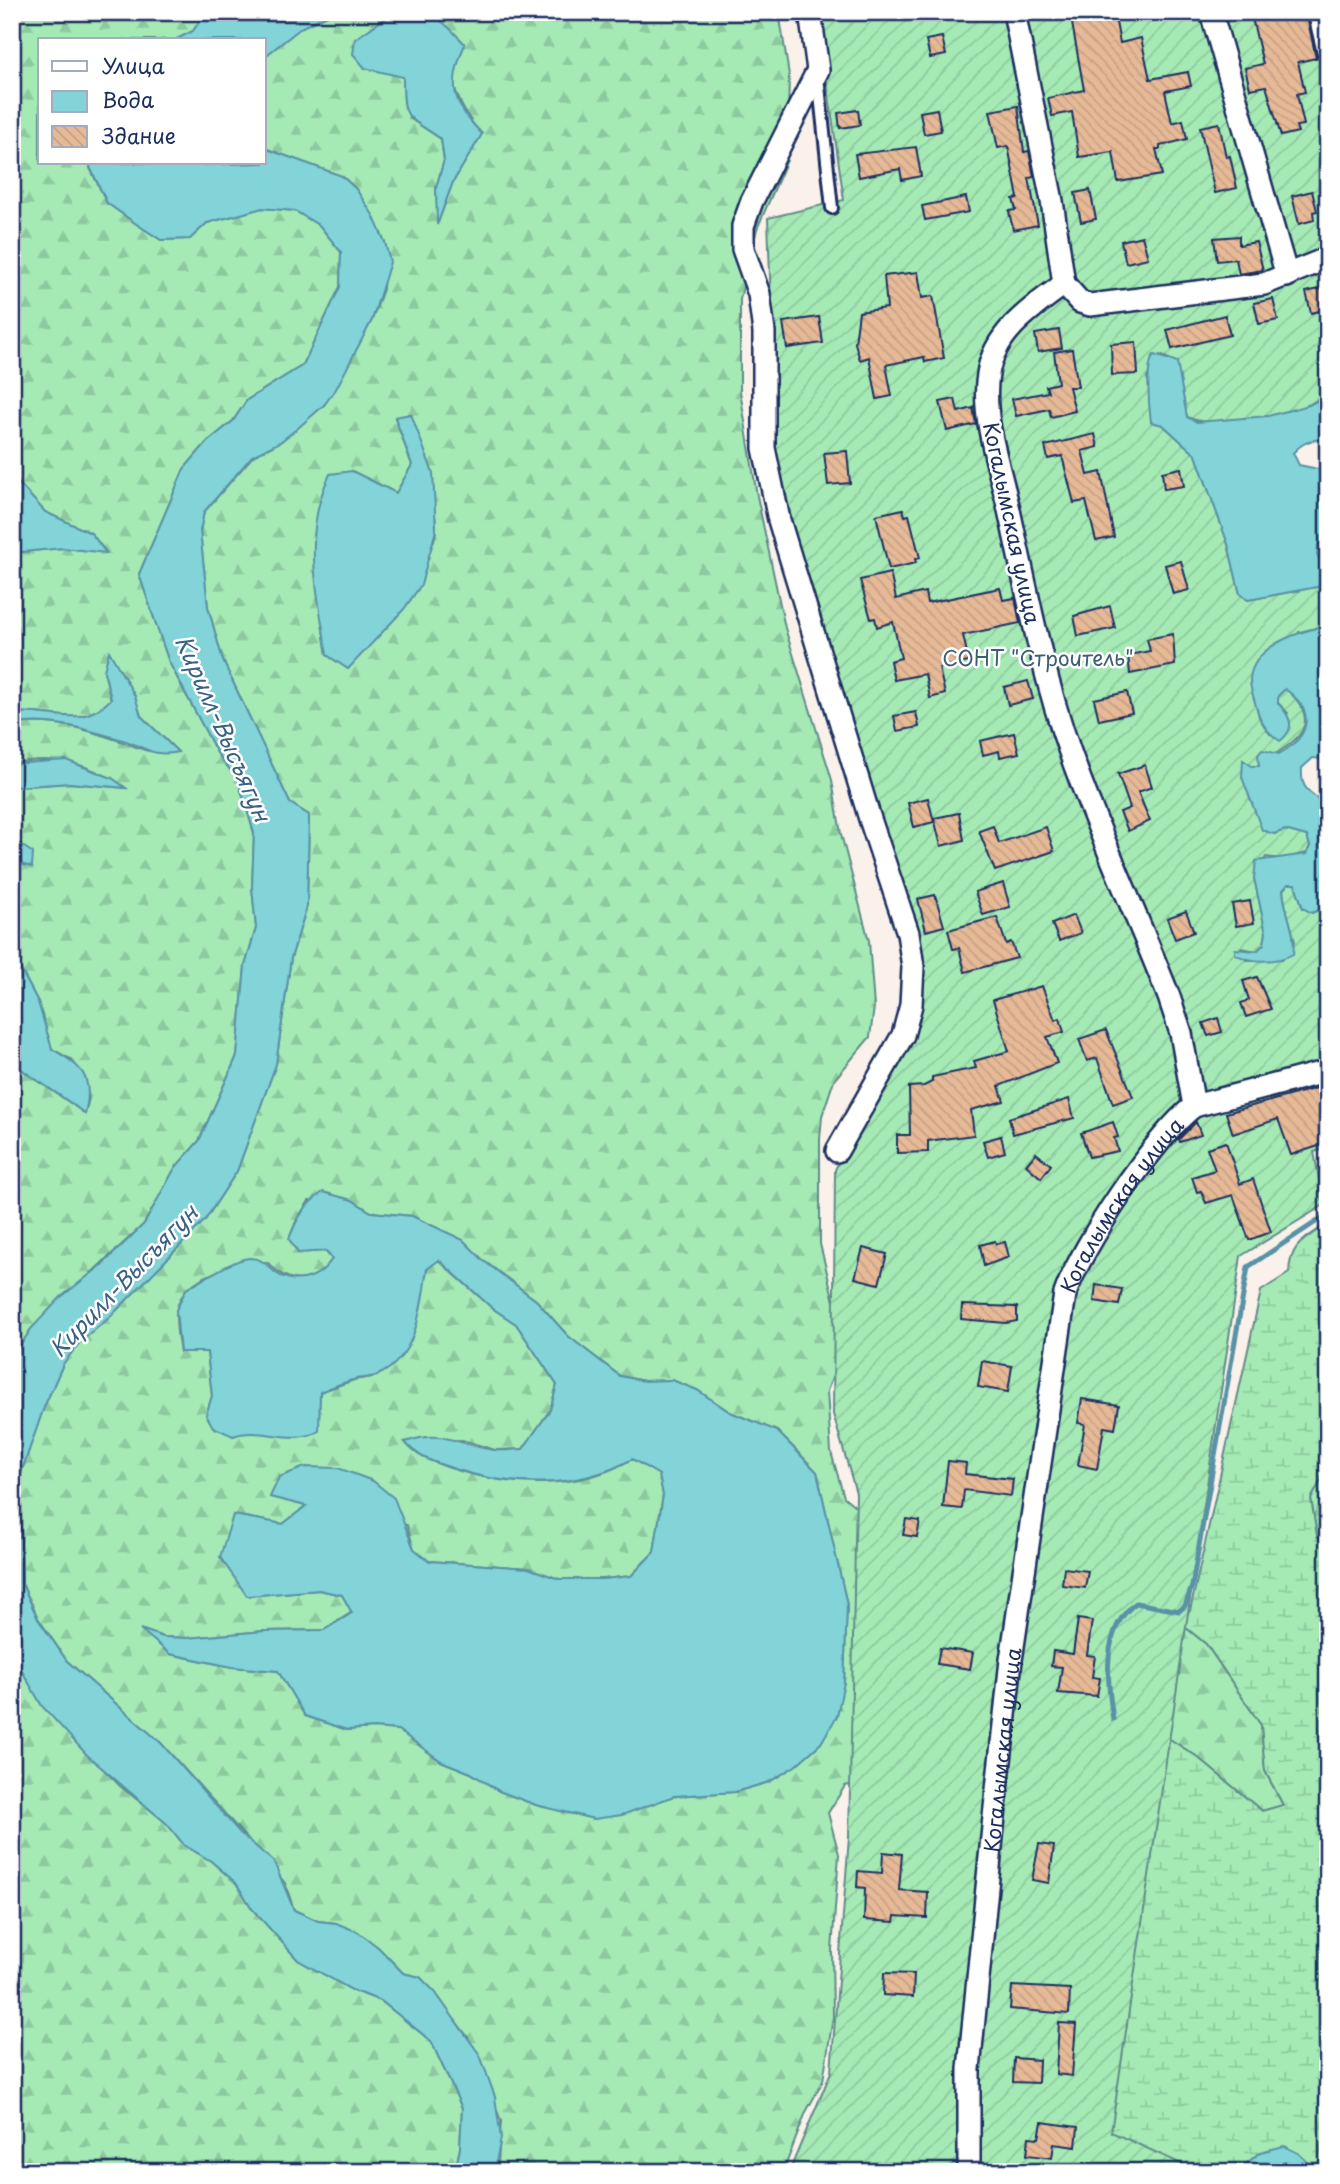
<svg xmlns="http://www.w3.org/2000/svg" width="1340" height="2184" viewBox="0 0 1340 2184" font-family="'Playpen Sans',sans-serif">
	<defs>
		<pattern id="forest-firs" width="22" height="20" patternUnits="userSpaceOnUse" patternTransform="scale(1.75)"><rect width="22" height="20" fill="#a5eab5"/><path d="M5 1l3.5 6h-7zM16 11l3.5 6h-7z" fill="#8dc99e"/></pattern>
		<pattern id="wetland-marsh" width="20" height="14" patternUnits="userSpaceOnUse" patternTransform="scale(1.75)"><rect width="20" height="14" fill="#a5eab5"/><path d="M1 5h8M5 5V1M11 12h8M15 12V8" fill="none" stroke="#8dc99e"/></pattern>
		<pattern id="garden-furrows" width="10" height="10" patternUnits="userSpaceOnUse" patternTransform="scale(1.75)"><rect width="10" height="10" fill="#a5eab5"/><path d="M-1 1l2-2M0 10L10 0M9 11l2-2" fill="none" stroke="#8dc99e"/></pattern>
		<pattern id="building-back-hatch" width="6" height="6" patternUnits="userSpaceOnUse" patternTransform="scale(1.75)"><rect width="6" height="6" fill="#e7ba97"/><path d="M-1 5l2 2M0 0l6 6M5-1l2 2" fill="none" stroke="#c6a085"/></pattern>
	</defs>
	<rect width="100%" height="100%" fill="#faf1ea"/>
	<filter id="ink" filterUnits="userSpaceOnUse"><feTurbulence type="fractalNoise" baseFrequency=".0143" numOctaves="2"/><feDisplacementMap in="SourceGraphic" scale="14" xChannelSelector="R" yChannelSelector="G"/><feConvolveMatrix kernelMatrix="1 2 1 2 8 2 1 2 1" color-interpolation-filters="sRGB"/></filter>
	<g filter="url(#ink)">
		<g fill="url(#forest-firs)" stroke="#608c8a" stroke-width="2" fill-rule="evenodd">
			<path d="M12,12H206L193,31L175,40H40V163H91L90,168L107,203L135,223L161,240L190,239L207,223L262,208L295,211L320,226L341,252L340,287L303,365L247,400L233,421L207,442L184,469L139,574L169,662L217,753L238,780L254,833L252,887L256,928L245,966L237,1056L199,1141L175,1168L144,1224L31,1329L12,1359V1062C35,1081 61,1095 85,1114L89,1098L72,1060L52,1049L38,1002L12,953V862L32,867L20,843L12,839V787L70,783L124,788C91,763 53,754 12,764V725C58,716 102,735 145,750C154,753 168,751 177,751L141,716L126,680L104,671L111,700C79,731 51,708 12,713V553L63,548L106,552L91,533L45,512L12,476Z"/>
			<path d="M333,12H404L384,19L365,68L403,76L409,118L441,139L444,160L436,188L438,223L453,182L482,134C449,101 451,63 441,19L428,12H779L789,75L787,160L757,229L740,299V391L757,496L785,628L832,780L841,834L869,941L874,1007L870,1037L834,1080L822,1116L820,1139V1244L839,1322L834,1373L827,1391L831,1452L844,1497L861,1511L868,1781L845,1786L828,1813L839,1854L832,1950L833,2017L823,2081L806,2112L783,2172H494L498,2163L501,2121L468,2037L420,1977L403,1973L378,1947L336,1923L318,1921L294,1910L285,1883L250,1842L161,1743L67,1661L38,1618L22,1584L19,1479L44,1407L63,1364L80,1342L111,1316L205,1220L237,1171L276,1064L291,958L307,906L309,815L290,803L223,661L208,607L200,531L204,512L253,456L280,442L324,405L372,320L383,289L385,242L356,189L342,176L264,148V57L302,27ZM411,414C420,441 436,502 436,529C436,560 370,644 348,669L327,655L322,622L352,471L396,493L412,465L395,418ZM352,1200L371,1212L412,1216L463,1240L484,1261L537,1301L568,1336L620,1376L644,1381L672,1380L697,1390L730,1412L777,1431L797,1451L817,1472L847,1605L844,1682L821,1743L795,1766L769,1782L735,1792L674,1796L594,1819L536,1805L499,1791L471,1773L441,1761L398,1730L374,1728L347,1730L305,1716L278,1671L232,1667L170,1654L143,1630L163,1637L187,1638L265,1631L324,1630L352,1612L342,1595L319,1590L247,1596L233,1515L283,1524L306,1506L271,1497L407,1525L414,1549L429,1561L528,1568L559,1579H604L631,1576L654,1552L663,1495L659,1474L632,1459C578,1492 508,1487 450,1468C431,1461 418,1458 405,1442L462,1440L495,1450L523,1449L550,1410L557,1385L516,1324L492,1308L438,1260L427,1269L377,1376L354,1380L320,1392L318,1431L291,1436L247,1431L233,1436L206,1415L212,1396L207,1352H180C178,1339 174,1321 177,1308C185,1274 237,1264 267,1262C289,1286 314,1286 332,1259L325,1251L298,1253L289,1239L297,1219L309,1201Z"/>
			<path d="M1328,1467V1545L1317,1536L1311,1499Z"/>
			<path d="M1184,1626L1206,1644L1261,1725L1265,1771L1283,1805L1262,1811L1196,1756L1165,1736Z"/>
			<path d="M12,1652L42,1706L120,1786L168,1824L184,1845L211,1861L236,1883L253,1910L298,1960L352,1990L381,2001L431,2041L462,2108L460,2148L455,2172H12Z"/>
		</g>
		<path fill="url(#wetland-marsh)" stroke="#608c8a" stroke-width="2" fill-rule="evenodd" d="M1328,1223V1467L1311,1499L1317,1536L1328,1546V2172H1318L1298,2153L1260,2152L1237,2172H1138L1095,2144L1182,1617L1190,1611L1261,1291L1289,1273C1290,1243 1306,1239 1328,1223ZM1184,1626L1206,1644L1261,1725L1265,1771L1283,1805L1262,1811L1196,1756L1165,1736Z"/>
		<path fill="url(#garden-furrows)" stroke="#608c8a" stroke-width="2" d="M817,12H1328V395C1320,397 1315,402 1308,405C1281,416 1213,430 1187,417L1176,362L1160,355L1147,378L1151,389V422L1163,425L1196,455L1228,544L1240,594L1248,600L1322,586L1328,588V625L1299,632L1256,703L1259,717L1270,734L1288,713L1278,703V696L1285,688C1340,736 1267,752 1242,777L1274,834L1285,830L1307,836L1310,846L1307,853L1282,859L1266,857L1254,878L1266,933L1264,944L1257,951L1241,948L1246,960L1283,959L1295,942C1291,924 1284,908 1283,889L1288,884H1295L1303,908L1312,913L1328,906V1148L1314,1152L1324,1205L1241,1256L1111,2132L1199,2172H789L831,2072L849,1837L856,1493L833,1414L835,1170L922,978L841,739L776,452L768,218L844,200Z"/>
		<g fill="#83d4d8" stroke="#5992a7" stroke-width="2">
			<path d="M206,12H333L302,27L264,57V40H175L193,31Z"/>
			<path d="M404,12C438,12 443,21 465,44C448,84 451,103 482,134L453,182L437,225L436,188L444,160L441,139C405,114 403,121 403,77L365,68L353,54L355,39L384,19Z"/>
			<path d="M264,148L342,176L356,189L373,215L385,242L390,262L372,320L336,389L324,405L298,428L280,442L252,456L204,512L200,531L208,607L223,661L290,803L309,815L307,906L291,958L276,1064L237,1171L205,1220L111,1316L80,1342L63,1364L44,1407L19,1479L22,1584L38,1619L67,1661L161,1743L240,1833L274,1862L294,1910L318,1921L336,1923L358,1932L378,1947L403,1973L420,1977L435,1992L480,2055L495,2097L501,2138L494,2172H455L460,2148L462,2108L431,2041L381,2001L352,1990L298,1960L253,1910L236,1883L211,1861L184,1845L167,1824L88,1756L42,1706L13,1655L12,1359L31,1329L61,1297L102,1265L144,1224L175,1168L199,1141L237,1056L245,966L256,928L252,887L254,833L238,780L217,753L169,662L139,574L184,469L207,442L233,421L247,400L303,365L340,287L341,252L320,226L295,211L262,208L241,214L207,223L190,239L161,240L135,223L107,203L90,167L91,163H187L192,165L264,163Z"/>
			<path d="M1154,355L1177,362L1187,417L1197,422L1268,416L1309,405L1328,395V438C1312,440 1303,441 1293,453L1299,465L1318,469L1328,463V538L1318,545L1317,555L1328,570V588L1322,586L1248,600L1240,594L1228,544L1196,455L1163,425L1151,422C1149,407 1145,366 1154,355Z"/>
			<path d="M411,414L433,473L436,530L421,585L404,609L348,669L327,655C318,592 301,534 330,474L352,471L396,493L412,465L395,417Z"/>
			<path d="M12,476L45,512L91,533L106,553L63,548L12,553Z"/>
			<path d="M1328,625V764L1322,759L1313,758L1302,768C1301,783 1304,789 1317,798L1328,796V906L1312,913L1303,908L1295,884H1288L1283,890C1284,913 1297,931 1293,954C1277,963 1251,963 1235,954V949L1257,951L1264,944L1266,933L1254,878L1256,861L1307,854L1310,846L1307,836L1285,830L1274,834L1262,830L1242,777L1243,760L1252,766H1259L1258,755L1262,750L1279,754C1311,736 1316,711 1285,689L1278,696V703C1290,716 1297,728 1280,741C1266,732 1260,721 1256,706C1253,695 1248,684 1251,673C1259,643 1302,631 1328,625Z"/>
			<path d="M109,651L135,696L141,716L178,752C154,757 148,749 126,741C89,730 51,717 12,725V713C51,708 80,731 111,699L104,671Z"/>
			<path d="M66,760L112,778L126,788L70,783L12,787V764Z"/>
			<path d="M12,839L33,853L32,867L12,862Z"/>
			<path d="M12,953L38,1002L52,1049C83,1067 94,1077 85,1114C62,1095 36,1081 12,1062Z"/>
			<path d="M323,1192L352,1200L371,1212L412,1216L463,1240L484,1261L537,1301L568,1336L620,1376L644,1381L672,1380L697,1390L730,1412L777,1431L817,1472L847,1605L844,1682L837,1716L821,1743L795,1766L769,1782L735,1792L674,1796L622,1815L594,1819L536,1805L499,1791L471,1773L441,1761L398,1730L374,1728L347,1730L305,1716L278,1671L232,1667L170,1654L140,1629L163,1637L187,1638L265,1631L324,1630L352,1613L342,1595L319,1590L247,1596L220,1557L233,1515L283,1524L306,1506L270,1497L279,1477L305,1467L338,1468L373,1481L394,1498L414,1549L429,1561L528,1568L559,1579H604L631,1576L654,1552L663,1495L659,1475L632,1459C578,1489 512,1488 455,1469C434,1462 419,1459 405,1442C447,1428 457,1446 495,1450C504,1451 514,1449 523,1449L550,1410L557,1385L516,1324L492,1308L439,1260L427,1269C421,1306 418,1357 378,1375C372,1378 363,1378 356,1379C344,1382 332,1387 320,1392L319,1431C292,1446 260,1426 233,1436L213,1427L206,1415L212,1396L207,1352H180L176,1310L186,1289C201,1281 234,1259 249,1258C266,1258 269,1270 281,1276C302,1285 321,1276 332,1259L326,1251L298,1253L289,1239C297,1218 305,1204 323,1192Z"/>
			<path d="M1284,2146L1298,2153L1318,2172H1237L1260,2152Z"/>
		</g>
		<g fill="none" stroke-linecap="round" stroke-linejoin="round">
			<path stroke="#5992a7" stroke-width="5" d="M1113,1719C1107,1682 1101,1628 1136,1603L1179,1611L1185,1606L1192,1586L1248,1267L1328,1214"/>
		</g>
		<g fill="url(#building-back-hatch)" stroke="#1b2f5e" stroke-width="2">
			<path d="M1070,12H1095V16L1114,12L1120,43L1141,38L1150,79L1188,72L1191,86L1165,91L1172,123L1183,120L1187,139L1160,146V149H1156L1162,175L1118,182L1113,152L1079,157L1072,112L1052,116L1048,98L1084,90Z"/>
			<path d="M1254,12H1270L1271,18L1306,12L1316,58L1298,62L1305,92L1297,94L1304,125L1296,126L1298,132L1281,136L1266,86L1250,89L1245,68L1263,64L1252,18L1255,17Z"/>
			<path d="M942,37L946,55L930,58L926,40Z"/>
			<path d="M1018,106L1024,152L1029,151L1034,177L1029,178L1038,225L1013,230L1009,211L1016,210L1013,199L1018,198L1008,146L998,148L990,111Z"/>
			<path d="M937,109L941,131L924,134L920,112Z"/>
			<path d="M858,110L860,125L840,128L838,113Z"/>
			<path d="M1219,123L1226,157L1230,156L1237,188L1215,193L1200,127Z"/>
			<path d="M916,147L921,176L902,180L900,169L859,177L855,154Z"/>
			<path d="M1090,190L1096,219L1081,222L1075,193Z"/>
			<path d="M1312,191L1317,211L1313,212L1314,220L1299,224L1292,196Z"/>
			<path d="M966,197L969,212L925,220L922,206Z"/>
			<path d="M1142,236L1148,258L1126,263L1121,241Z"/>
			<path d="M1239,236V245L1256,242L1263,270L1239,274L1236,259L1217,261L1214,238Z"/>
			<path d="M918,272L922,298L933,296L944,358L925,362L924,357L886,365L892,396L877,399L869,357L860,360L855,343L859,312L887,308L884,276Z"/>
			<path d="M1328,287V309L1311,313L1306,292Z"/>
			<path d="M1273,299L1278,320L1259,324L1254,303Z"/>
			<path d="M1225,315L1230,335L1172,349L1167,330Z"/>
			<path d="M819,317L823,343L787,348L783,322Z"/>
			<path d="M1059,330L1062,348L1038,352L1035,334Z"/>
			<path d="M1136,342L1138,374L1112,375L1111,344Z"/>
			<path d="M1072,349L1078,387H1069L1075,411L1051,417L1049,409L1016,416L1012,399L1048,392L1046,386L1058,383L1054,352Z"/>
			<path d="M955,399L958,412L973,408L976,424L947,431L940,402Z"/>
			<path d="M1095,434L1098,447L1082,451L1088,475L1101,472L1114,537L1096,541L1086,501L1074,503L1062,456L1048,459L1045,446Z"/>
			<path d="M847,451L850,483L828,485L824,453Z"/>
			<path d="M1181,468L1184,486L1164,489L1162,472Z"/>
			<path d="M903,509L905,516L909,515L920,558L915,559L916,563L889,569L876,515Z"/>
			<path d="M1181,561L1189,590L1173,594L1165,565Z"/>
			<path d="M890,573L896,599L925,592L927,603L1000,588L1003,600L1015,598L1020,623L963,635L969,662L939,668L945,694L930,698L925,674L894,680L890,661L901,658L893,622L877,627L875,618L871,619L860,580Z"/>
			<path d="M1110,606L1115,628L1078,636L1074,616Z"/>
			<path d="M1173,634L1175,665L1130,674L1128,655L1150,651L1147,639Z"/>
			<path d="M1028,681L1033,699L1008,705L1004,687Z"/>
			<path d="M1127,692L1132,713L1099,720L1094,699Z"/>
			<path d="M916,712L919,727L897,731L894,716Z"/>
			<path d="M1014,733L1019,753L1000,757L999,751L983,755L980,741Z"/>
			<path d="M1145,765L1152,787L1138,792L1150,821L1128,831L1120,812L1130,808L1118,774Z"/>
			<path d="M928,798L934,822L914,827L908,803Z"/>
			<path d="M959,813L964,840L941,846L934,818Z"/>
			<path d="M993,826L999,843L1046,827L1054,851L995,871L979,831Z"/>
			<path d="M1003,883L1010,907L983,915L975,892Z"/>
			<path d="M935,895L944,926L926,931L918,899Z"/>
			<path d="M1250,901L1254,923L1236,926L1232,904Z"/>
			<path d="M1186,911L1194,932L1175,939L1167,918Z"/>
			<path d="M1074,915L1081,933L1059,941L1052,924Z"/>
			<path d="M997,917L1006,944L1011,942L1017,958L965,972L959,948L953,949L948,930Z"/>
			<path d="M1257,977L1271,1009L1246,1017L1241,1003L1249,1000L1243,981Z"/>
			<path d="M1042,986L1055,1020L1060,1018L1064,1032L1047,1037L1057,1063L999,1086L1004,1101L971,1110L974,1135L928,1141V1152L897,1153V1135H910L909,1087L924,1086L932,1082V1077L976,1068L974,1061L1009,1051L993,1000Z"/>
			<path d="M1218,1018L1222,1032L1208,1036L1203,1023Z"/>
			<path d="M1106,1030L1133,1097L1113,1104L1097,1058L1087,1061L1079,1039Z"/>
			<path d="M1328,1085V1143L1291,1155L1278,1119L1233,1134L1226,1113Z"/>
			<path d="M1069,1099L1074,1118L1013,1134L1009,1118Z"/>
			<path d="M1113,1122L1118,1137L1114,1138L1118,1151L1089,1157L1081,1133Z"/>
			<path d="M1196,1122L1201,1135L1180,1142L1179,1139Z"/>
			<path d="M1001,1136L1005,1152L988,1157L983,1141Z"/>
			<path d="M1226,1142L1240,1184L1253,1179L1271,1232L1249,1240L1233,1195L1206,1203L1201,1191L1197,1192L1192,1177L1215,1170L1207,1148Z"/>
			<path d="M1036,1153L1051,1165L1041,1178L1026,1165Z"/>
			<path d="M995,1241L996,1244L1005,1242L1009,1257L984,1266L980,1245Z"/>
			<path d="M863,1248L887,1254L879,1284L855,1278Z"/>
			<path d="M1096,1285L1122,1289L1119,1305L1094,1301Z"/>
			<path d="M962,1305L1017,1307V1321L1006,1323L961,1319Z"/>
			<path d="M982,1361L1012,1366L1008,1392L978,1387Z"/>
			<path d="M1082,1399L1119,1405L1115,1429L1104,1427L1097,1469L1078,1465L1085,1424L1078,1423Z"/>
			<path d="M948,1461L966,1463L965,1474L1013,1479L1011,1496L964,1490L962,1509L943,1507Z"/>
			<path d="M906,1519L920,1521L917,1537L903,1535Z"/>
			<path d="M1064,1568L1088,1571L1085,1588L1062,1585Z"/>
			<path d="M1078,1619L1092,1621L1087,1655L1095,1656L1092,1677L1100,1678L1097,1696L1058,1693L1062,1667L1051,1666L1053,1651L1073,1654Z"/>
			<path d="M940,1648L973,1653L970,1669L937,1664Z"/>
			<path d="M1039,1844L1054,1846L1049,1883L1032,1880Z"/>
			<path d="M883,1852L902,1854L899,1890L928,1892L927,1918L895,1916L894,1922L864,1920L865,1888L857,1887L858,1871L882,1873Z"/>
			<path d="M884,1973L914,1974L913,1997L883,1995Z"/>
			<path d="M1012,1986L1070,1989L1069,2014L1010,2009Z"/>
			<path d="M1059,2023L1076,2024L1072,2076L1056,2074Z"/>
			<path d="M1014,2058L1039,2060L1038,2083L1013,2082Z"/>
			<path d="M1042,2122L1078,2127L1076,2147L1054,2144L1052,2158L1027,2155L1029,2137L1039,2138Z"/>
		</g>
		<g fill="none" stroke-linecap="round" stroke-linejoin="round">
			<g stroke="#1b2f5e" stroke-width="16">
				<path id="lane" d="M818,76L832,208"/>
			</g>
			<g stroke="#1b2f5e" stroke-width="26">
				<g id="street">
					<path d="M810,12L818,70L752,201L743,226V249L759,294L764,332V448L779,520L870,819L908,933L913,967L911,1005L903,1035L837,1151"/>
					<path d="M1014,12L1052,201L1064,284"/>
					<path d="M1211,12L1287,276"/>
					<path d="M1319,12L1328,50"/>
					<path d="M1064,284L1080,302L1090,305L1264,284L1328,258"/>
					<path d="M1194,1106L1328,1071"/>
					<path id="s1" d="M969,2172V2069L994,1817L1011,1660L1065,1294C1081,1247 1154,1137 1194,1106L1181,1033L1169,997C1137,915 1099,835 1070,752C1042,673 1027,591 1009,510C1000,468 981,417 988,374C994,332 1033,307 1064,284"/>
				</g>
			</g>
			<use href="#lane" stroke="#fff" stroke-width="10"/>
			<use href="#street" stroke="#fff" stroke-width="21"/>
		</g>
	</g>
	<g text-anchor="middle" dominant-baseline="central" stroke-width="5" stroke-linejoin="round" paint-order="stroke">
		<g font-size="21" fill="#1b2f5e" stroke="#fff">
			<text transform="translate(1013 523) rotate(78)">Когалымская улица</text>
			<text stroke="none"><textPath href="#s1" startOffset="990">Когалымская улица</textPath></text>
			<text stroke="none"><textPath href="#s1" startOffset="424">Когалымская улица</textPath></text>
		</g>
		<g font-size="21" fill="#3e5e74" stroke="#fff">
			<text x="1038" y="657">СОНТ "Строитель"</text>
		</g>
		<g font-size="23" font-style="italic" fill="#3a6183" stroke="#fff">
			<text transform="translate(224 728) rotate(66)">Кирилл-Высъягун</text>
			<text transform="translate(123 1280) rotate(-46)">Кирилл-Высъягун</text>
		</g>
	</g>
	<rect width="1340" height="2184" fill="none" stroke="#fff" stroke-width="42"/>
	<rect x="21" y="21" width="1298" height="2142" fill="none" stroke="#1b2f5e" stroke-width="2.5" filter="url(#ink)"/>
	<rect x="38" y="38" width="228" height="126" fill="#ffffff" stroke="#a4acbf" stroke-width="2"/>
	<rect x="52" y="61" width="35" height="10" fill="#ffffff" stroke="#a4acbf" stroke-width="2"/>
	<text x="102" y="74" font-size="21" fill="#1b2f5e">Улица</text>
	<rect x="52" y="91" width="35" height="21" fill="#83d4d8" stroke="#a4acbf" stroke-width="2"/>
	<text x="102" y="108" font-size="21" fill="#1b2f5e">Вода</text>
	<rect x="52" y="126" width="35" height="21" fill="url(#building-back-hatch)" stroke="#a4acbf" stroke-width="2"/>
	<text x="102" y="144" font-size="21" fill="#1b2f5e">Здание</text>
</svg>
